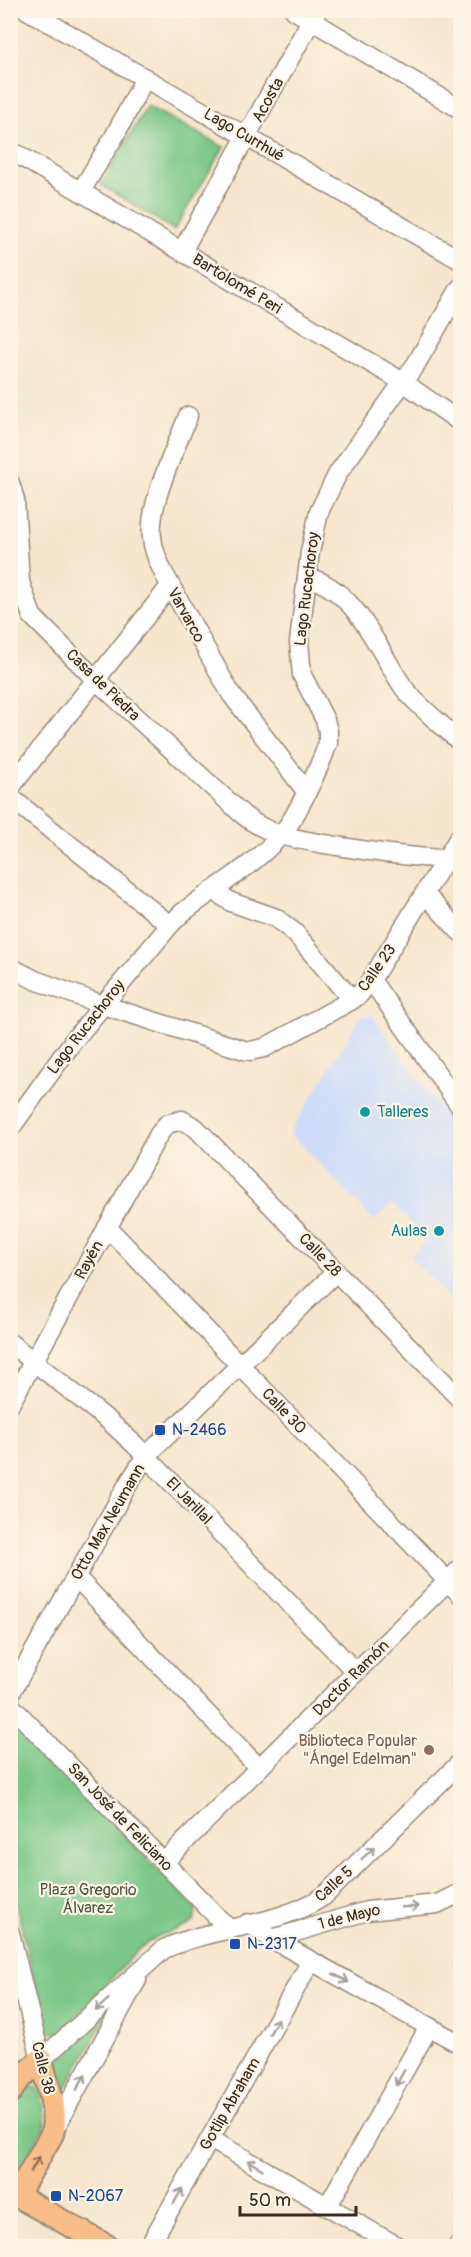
<svg xmlns="http://www.w3.org/2000/svg" width="471" height="2257" font-family="Pangolin,sans-serif">
  <style>
    .built { fill: #cedbfa }
    .green { fill: #7bc888; stroke: #5b7953; stroke-width: 1.5 }
    .lines { fill: none; stroke-linecap: round; stroke-linejoin: round }
    .minor-casing { stroke: #988876; stroke-width: 21 }
    .major-casing { stroke: #988876; stroke-width: 26 }
    .minor { stroke: #fff; stroke-width: 18 }
    .major { stroke: #f8bd89; stroke-width: 22 }
    .oneway { stroke: #a79f9a }
    .oneway2 { stroke: #906c4e }
    .culture-dot { fill: #0f9aa8; stroke: #fcf5e5; stroke-width: 2 }
    .transit-dot { fill: #1a4fb4; stroke: #fcf5e5; stroke-width: 2 }
    .education-dot { fill: #8d6e63; stroke: #fcf5e5; stroke-width: 2 }
    .labels { text-anchor: middle; dominant-baseline: central; stroke-width: 4.5; stroke-linejoin: round; paint-order: stroke }
    .street-label { font-size: 16px; fill: #3b2a1e; stroke: #fcf5e5 }
    .culture-label { font-size: 16px; fill: #0d838f; stroke: #fcf5e5; text-anchor: start }
    .transit-label { font-size: 16px; fill: #164399; stroke: #fcf5e5; text-anchor: start }
    .education-label { font-size: 16px; fill: #785e54; stroke: #fcf5e5; text-anchor: end }
    .park-label { font-size: 16px; fill: #4e593e; stroke: #fcf5e5 }
  </style>
  <rect width="100%" height="100%" fill="#fcf5e5"/>
  <filter id="ink" filterUnits="userSpaceOnUse"><feTurbulence type="fractalNoise" baseFrequency=".0167" numOctaves="2"/><feDisplacementMap in="SourceGraphic" scale="12" xChannelSelector="R" yChannelSelector="G"/><feConvolveMatrix kernelMatrix="1 2 1 2 8 2 1 2 1" color-interpolation-filters="sRGB"/></filter>
  <filter id="wash" filterUnits="userSpaceOnUse"><feTurbulence type="fractalNoise" baseFrequency=".008" numOctaves="4" result="noise"/><feDisplacementMap in="SourceGraphic" scale="24" xChannelSelector="R" yChannelSelector="G"/><feGaussianBlur stdDeviation="1.35" result="paint"/><feColorMatrix in="noise" values="0 0 0 0 0 0 0 0 0 0 0 0 0 0 0 0 0 1.4 0 .05"/><feComposite in="paint" operator="in"/></filter>
  <g filter="url(#wash)">
    <rect width="100%" height="100%" fill="#f6e6cd"/>
    <polygon class="built" points="362,1015 372,1015 460,1135 460,1309 410,1257 427,1239 392,1204 374,1221 290,1133"/>
    <g class="green">
      <polygon points="147,106 224,147 174,230 101,185"/>
      <polygon points="10,1722 16,1723 196,1909 194,1921 187,1926 158,1936 141,1947 61,2032 51,2033 45,2027 11,1884"/>
      <polygon points="106,2012 107,2016 58,2102 53,2064"/>
      <polygon points="33,2086 41,2090 46,2124 17,2176 11,2178 11,2107 17,2096 26,2087"/>
    </g>
  </g>
  <g filter="url(#ink)">
    <g class="lines">
      <defs>
        <g id="minor">
          <polyline points="27,10 460,260"/>
          <polyline points="294,10 460,109"/>
          <polyline points="10,150 403,382 460,422"/>
          <polyline points="81,191 114,137 145,78"/>
          <polyline points="182,251 317,10"/>
          <path d="M188,416C176,448 148,504 152,537C153,550 158,561 163,572L231,694L306,791"/>
          <path d="M10,483L15,500L20,582L32,616L96,680L242,814C269,837 302,840 337,846C373,852 409,857 446,859"/>
          <path d="M307,577C358,591 376,648 404,688C417,706 444,726 460,742"/>
          <polyline points="10,788 170,586"/>
          <polyline points="10,797 170,925"/>
          <polyline points="213,890 231,902 276,918 295,933 352,1000"/>
          <polyline points="425,894 460,932"/>
          <polyline points="10,967 35,980 103,1005 244,1050 250,1051 264,1048 352,1000 359,995 371,980 460,836"/>
          <polyline points="371,980 460,1106"/>
          <path d="M10,1129L74,1040L170,925L182,913C214,888 252,867 280,836C296,819 320,766 328,743V731L325,720L302,675L299,642L310,552L319,512L338,473L416,364L460,288"/>
          <polyline points="107,1227 460,1594"/>
          <polyline points="10,1343 109,1421 135,1445 356,1672"/>
          <polyline points="10,1404 159,1134 167,1124 182,1120 196,1128 460,1399"/>
          <polyline points="76,1577 259,1768"/>
          <polyline points="10,1694 128,1484 146,1456 336,1272"/>
          <polyline points="10,1705 229,1929"/>
          <polyline points="164,1862 460,1569"/>
          <polyline points="248,1923 272,1939 460,2044"/>
          <path d="M10,1933L41,2060L164,1949C215,1926 277,1927 324,1896L460,1763"/>
          <polyline points="272,1939 367,1911 437,1904 460,1893"/>
          <polyline points="53,2132 137,1980"/>
          <polyline points="210,2139 397,2246"/>
          <polyline points="327,2207 429,2027"/>
          <polyline points="149,2246 311,1961"/>
          <polyline points="458,2246 460,2243"/>
        </g>
        <g id="major">
          <polyline points="10,2092 20,2078 41,2060"/>
          <polyline points="10,2192 107,2246"/>
          <path d="M17,2195L52,2134C58,2109 47,2084 41,2060"/>
        </g>
      </defs>
      <use href="#minor" class="minor-casing"/>
      <use href="#major" class="major-casing"/>
      <use href="#minor" class="minor"/>
      <use href="#major" class="major"/>
    </g>
    <defs><path id="oneway-shaft" d="M-6 0H5M1.5-3L5.5 0L1.5 3" fill="none" stroke-width="1.6" stroke-linecap="round" stroke-linejoin="round" transform="scale(1.5)"/></defs>
    <g class="oneway">
      <use href="#oneway-shaft" transform="translate(368 1853) rotate(-44)"/>
      <use href="#oneway-shaft" transform="translate(410 1907) rotate(-2)"/>
      <use href="#oneway-shaft" transform="translate(341 1978) rotate(29)"/>
      <use href="#oneway-shaft" transform="translate(102 2005) rotate(138)"/>
      <use href="#oneway-shaft" transform="translate(274 2026) rotate(-60)"/>
      <use href="#oneway-shaft" transform="translate(400 2078) rotate(119)"/>
      <use href="#oneway-shaft" transform="translate(81 2082) rotate(-61)"/>
      <use href="#oneway-shaft" transform="translate(255 2165) rotate(-150)"/>
      <use href="#oneway-shaft" transform="translate(178 2196) rotate(-60)"/>
    </g>
    <use class="oneway2" href="#oneway-shaft" transform="translate(35 2164) rotate(-60)"/>
  </g>
  <g class="culture-dot">
    <circle cx="365" cy="1112" r="6"/>
    <circle cx="439" cy="1231" r="6"/>
  </g>
  <g class="transit-dot">
    <rect x="154" y="1424" width="12" height="12" rx="3"/>
    <rect x="229" y="1938" width="12" height="12" rx="3"/>
    <rect x="50" y="2190" width="12" height="12" rx="3"/>
  </g>
  <circle class="education-dot" cx="429" cy="1750" r="6"/>
  <g class="labels">
    <g class="street-label">
      <text transform="translate(268 100) rotate(-61)">Acosta</text>
      <text transform="translate(244 135) rotate(30)">Lago Currhué</text>
      <text transform="translate(237 284) rotate(31)">Bartolomé Peri</text>
      <text transform="translate(307 589) rotate(-83)">Lago Rucachoroy</text>
      <text transform="translate(186 615) rotate(61)">Varvarco</text>
      <text transform="translate(103 685) rotate(44)">Casa de Piedra</text>
      <text transform="translate(377 968) rotate(-55)">Calle 23</text>
      <text transform="translate(86 1027) rotate(-52)">Lago Rucachoroy</text>
      <text transform="translate(320 1255) rotate(46)">Calle 28</text>
      <text transform="translate(89 1260) rotate(-61)">Rayén</text>
      <text transform="translate(284 1411) rotate(46)">Calle 30</text>
      <text transform="translate(189 1501) rotate(46)">El Jarillal</text>
      <text transform="translate(108 1522) rotate(-60)">Otto Max Neumann</text>
      <text transform="translate(351 1678) rotate(-45)">Doctor Ramón</text>
      <text transform="translate(120 1817) rotate(46)">San José de Feliciano</text>
      <text transform="translate(334 1884) rotate(-42)">Calle 5</text>
      <text transform="translate(349 1917) rotate(-14)">1 de Mayo</text>
      <text transform="translate(43 2068) rotate(76)">Calle 38</text>
      <text transform="translate(230 2104) rotate(-60)">Gotlip Abraham</text>
    </g>
    <g class="culture-label">
      <text x="377" y="1112">Talleres</text>
      <text x="427" y="1231" text-anchor="end">Aulas</text>
    </g>
    <g class="transit-label">
      <text x="172" y="1430">N-2466</text>
      <text x="247" y="1944">N-2317</text>
      <text x="68" y="2196">N-2067</text>
    </g>
    <g class="education-label">
      <text x="417" y="1741">Biblioteca Popular<tspan x="417" dy="18">"Ángel Edelman"</tspan></text>
    </g>
    <g class="park-label">
      <text x="88" y="1890">Plaza Gregorio<tspan x="88" dy="18">Álvarez</tspan></text>
    </g>
  </g>
  <rect width="471" height="2257" fill="none" stroke="#fcf5e5" stroke-width="36"/>
  <path d="M240 2206v9h116v-9" fill="none" stroke="#3b2a1e" stroke-width="3"/>
  <text x="249" y="2206" font-size="18" fill="#3b2a1e" stroke="#fcf5e5" stroke-width="4.5" paint-order="stroke">50 m</text>
</svg>
